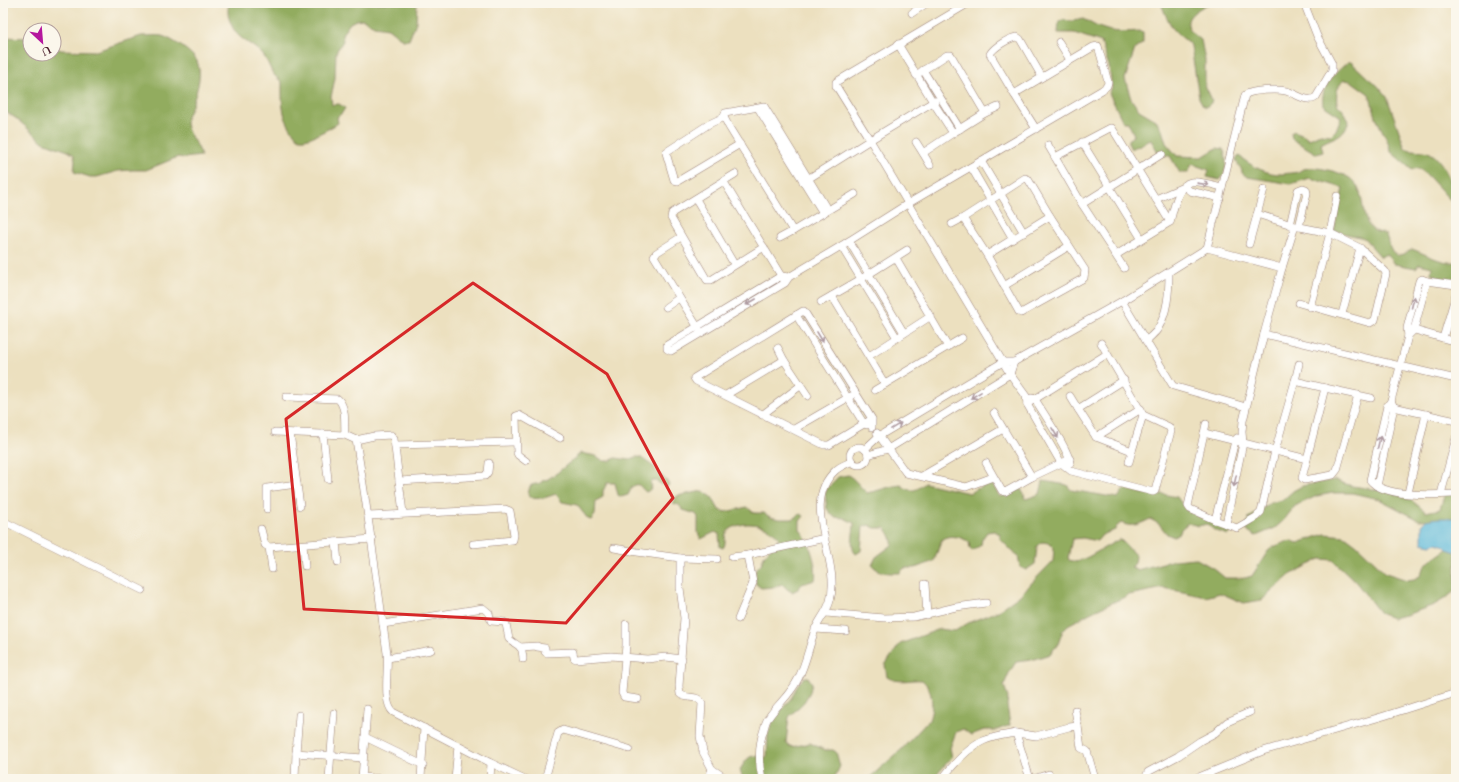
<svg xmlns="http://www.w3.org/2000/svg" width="1459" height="782" font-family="Cardo,serif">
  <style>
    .forest { fill: #92ac5e; stroke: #6e6644 }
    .water { fill: #5bb9da; stroke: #526c82 }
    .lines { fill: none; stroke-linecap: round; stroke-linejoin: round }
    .minor-casing { stroke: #9b8075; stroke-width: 8 }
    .minor { stroke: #fff; stroke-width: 7 }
    .oneway { stroke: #ae9aa0 }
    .marked { fill: none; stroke: #d62828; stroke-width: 3; stroke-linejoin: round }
  </style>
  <rect width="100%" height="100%" fill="#fbf7ec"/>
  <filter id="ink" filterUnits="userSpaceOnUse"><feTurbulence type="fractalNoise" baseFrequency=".025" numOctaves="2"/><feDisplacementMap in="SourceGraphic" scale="8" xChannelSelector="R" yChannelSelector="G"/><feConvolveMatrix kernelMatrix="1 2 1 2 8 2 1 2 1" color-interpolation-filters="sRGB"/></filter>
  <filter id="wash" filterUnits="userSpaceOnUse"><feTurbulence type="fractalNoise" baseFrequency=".012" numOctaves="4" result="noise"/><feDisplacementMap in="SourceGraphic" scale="16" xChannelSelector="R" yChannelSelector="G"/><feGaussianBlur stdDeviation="0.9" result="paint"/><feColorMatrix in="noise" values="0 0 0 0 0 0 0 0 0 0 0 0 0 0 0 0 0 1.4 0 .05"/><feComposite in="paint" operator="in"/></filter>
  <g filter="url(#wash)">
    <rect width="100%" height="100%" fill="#ece0bf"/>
    <g class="forest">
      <path d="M230,3C245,3 251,9 267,4V3H417L416,22L409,40H403L388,28L374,26L363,19L356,20L350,23L342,34L343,41L336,52L335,78L331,97L332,105L339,104L345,108L342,113L337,117L338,123C333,127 310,139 304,139C299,140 297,137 294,133C281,116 282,103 282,82C279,79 274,76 272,72C269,66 267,60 263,55C256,47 247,43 239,36C232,30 224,11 230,3Z"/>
      <path d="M1161,3H1210C1200,8 1180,17 1191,31C1194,35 1198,37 1201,40L1205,60V85L1212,100L1211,103L1206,107L1203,105L1199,98L1191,46C1186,40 1181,37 1176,32C1169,24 1165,14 1161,3Z"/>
      <path d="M1083,19C1090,22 1094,26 1101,28C1114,33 1126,32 1140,31L1143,33V43L1135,49L1125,79L1131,99L1139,110L1156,120L1162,130L1166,143L1177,156L1202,157L1217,148L1223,149C1228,158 1227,172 1220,180L1207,177L1209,170L1192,164L1188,173H1180L1170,156L1159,155L1151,140L1131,149L1127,141L1134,135L1128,122H1123L1109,93L1112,88L1109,66L1101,42L1074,33H1058L1059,22L1062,20L1072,21Z"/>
      <path d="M141,36C148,36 155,35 162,36C172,39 192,52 197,61C199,66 200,74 199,79C198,89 194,99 191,108C189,112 187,116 186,120C185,134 199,143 201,156L184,158L178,157L146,170H132L118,171L97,177H90L74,172L75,161L74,155L68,151L43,142L17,119L3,110V37L30,38V54H54V46L61,50L96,51Z"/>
      <path d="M1348,62H1351L1369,79L1377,85L1387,97L1405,148C1412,151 1416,150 1424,151C1439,153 1447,174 1453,186L1456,187V205C1446,198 1426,170 1418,169C1416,168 1414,169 1412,170L1391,152L1387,140L1377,120L1369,94L1351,81L1344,80C1336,87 1336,94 1337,104L1342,109L1349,121C1343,138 1334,136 1321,144L1323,152L1317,154L1292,139L1291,133L1294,131L1304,135L1309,139L1320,134L1331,135L1336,130L1341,117L1323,105C1320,86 1335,73 1348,62Z"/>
      <path d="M1239,156C1251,166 1267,175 1283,174C1288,173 1294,173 1298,172C1300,171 1302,169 1304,169C1315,165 1339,172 1348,177C1368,189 1358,216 1372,229C1376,233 1382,232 1386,235C1388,241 1392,258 1400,255C1405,254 1408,250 1412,249C1426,254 1442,264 1456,262V283L1431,274L1432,267L1419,264L1416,268L1394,264L1386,254L1381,257L1364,238L1334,231L1343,188L1310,178L1291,184L1247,177L1242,173C1242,167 1237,165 1236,160Z"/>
      <path d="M581,453L596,456L604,461H609L616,458L629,460L636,457H640L654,467L656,471L667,481L669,485L666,487L656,481H652L650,483L652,486C651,489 649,491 646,492C640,488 640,481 632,487L628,495L621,497L618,495L615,483H607L603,491V497L596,501L595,515L591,520L588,519L577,505L562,502L556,494L544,498L529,497L528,494L530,486C534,483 538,485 542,482V481L548,479L557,473Z"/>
      <path d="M848,475C855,479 860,487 867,493C879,491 888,486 901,485C911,493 916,491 925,483L969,493L991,482L1000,497L1021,489L1026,499L1040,494L1043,481L1067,485L1071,490L1118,498L1124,489L1145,494H1162L1177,497L1187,511L1233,531L1228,535L1214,530L1207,524L1198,526L1188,523L1181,529L1180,533L1174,537L1167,534L1159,524L1150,519C1140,524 1132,528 1121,523L1116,527L1115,530L1102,535L1097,541L1083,538L1072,539L1068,558L1069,560L1076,562L1088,557L1120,539L1136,556L1135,563L1131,568L1137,570L1174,560L1195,558L1213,568L1225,578H1245L1252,576L1268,551L1273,547L1286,542L1292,541L1298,543L1325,534L1345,536L1357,545L1386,573L1407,580L1414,579L1420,576L1426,564L1447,549L1456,552V590L1446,598L1434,605L1406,615L1392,618L1380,613L1355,581L1333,560L1320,559L1290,575L1262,600L1244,603L1220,593L1206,597L1164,588L1129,595L1092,612L1068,625L1063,630L1058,644L1050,654L1031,660L1016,662L1009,673L1004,685L1008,698L1007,705L1010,725L997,730H984L971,735L963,729L956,732L950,748L952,757L933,779H868L901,750L929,720C934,707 933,689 922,680C910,679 898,684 887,677L885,665L900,644L940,629L955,631L970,622L998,611L1019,596L1053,561L1054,548L1049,543L1042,542L1037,547L1035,564L1026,570L1020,567L1018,555C1011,552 1007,545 1000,539V534L994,531L987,532L982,539L981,545L972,551L970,549L969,542C962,537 950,534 942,539L934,561L915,568H904L900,573C889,573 880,574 872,565L876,557L892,545C893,539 889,532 885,528H875L869,525L863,527L861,551L856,554C849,548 854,533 854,523L844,518L834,517L827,509L825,494L827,489L838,477Z"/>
      <polygon points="1334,480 1352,486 1380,490 1396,494 1411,500 1426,512 1440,509 1445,493 1456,495 1456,518 1419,520 1379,499 1352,493 1333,493 1317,496 1295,506 1284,520 1275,528 1256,536 1246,530 1249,518 1270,503 1283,500 1293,491 1302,486"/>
      <path d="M703,491L712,497L719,510L725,512L747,507L754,513H764L770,517L779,519H792L801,514L804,516L800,521V530C809,538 818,568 815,580L802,584L798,589L792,592L787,589L782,584L774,587L761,588L756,584L755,570L761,564L764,556L779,538C769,523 741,519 728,531C723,536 727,543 723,548L720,547L719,534L715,532L701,539L698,533V517L696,514L683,510L679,505L673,503L677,496Z"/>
      <path d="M805,677H808L812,683L810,692L804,702L789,717L786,742L788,745L792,747L810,743L825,750H833L836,752L840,766L836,775L832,779H743L740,770C743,765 747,756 754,756C759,756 762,758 767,757L768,734L774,719L792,697L798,684Z"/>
    </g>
    <polygon class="water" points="1438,518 1456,518 1456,552 1447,549 1443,545 1437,543 1431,545 1422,543 1422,524 1426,520"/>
  </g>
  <g filter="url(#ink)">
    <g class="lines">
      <defs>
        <g id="minor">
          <polyline points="912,13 927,3"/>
          <polyline points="1059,42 1070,60"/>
          <polyline points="898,44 933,102 870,140 1010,374 1026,396 1027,404 1061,463 1071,471 1153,492 1155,491 1171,431 1169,427 1143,415 1132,451 1096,437"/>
          <polyline points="923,70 960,129"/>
          <path d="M1014,94L990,54C994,47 1009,38 1017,37L1020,39L1042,77"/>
          <polyline points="935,101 933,102 953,133"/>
          <polyline points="758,108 823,213"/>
          <polyline points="985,113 998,107"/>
          <polyline points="724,117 709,124 666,152 666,153 674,180 678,181 740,144"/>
          <polyline points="916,142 923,153 953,133 985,113 951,55 947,55 916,75"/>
          <polyline points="1082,142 1141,238"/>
          <polyline points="1048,145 1082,204 1124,268"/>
          <polyline points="923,153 930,165"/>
          <polyline points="1055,157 1110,128 1112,128 1170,222 1116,255"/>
          <polyline points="981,161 1024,233"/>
          <polyline points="971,167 1013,239"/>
          <polyline points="735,174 672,213 671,218 707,280 711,280 764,247"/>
          <polygon points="1025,178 1028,179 1050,216 987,255 963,218"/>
          <polyline points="724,182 783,279"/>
          <polyline points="803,182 870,140 838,89 836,86 836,82 969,3"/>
          <polyline points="1184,186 1190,191 1220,198"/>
          <polyline points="696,199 734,264"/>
          <polyline points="1156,199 1181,188"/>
          <polyline points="1082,204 1162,154"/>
          <polyline points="827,209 764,106 725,113 724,117 729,127 793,231 855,194"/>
          <polyline points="1257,214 1295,226"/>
          <path d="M1170,222C1173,211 1178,184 1191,182C1199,181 1214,185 1222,187"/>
          <polyline points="952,224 963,218"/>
          <polyline points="1290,225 1298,190 1303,188 1306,189 1307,193 1299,227"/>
          <polyline points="681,237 656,253 654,256 700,331"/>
          <polyline points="780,238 793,231"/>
          <polyline points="849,241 904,333"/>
          <polyline points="1249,244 1264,189"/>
          <polyline points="1207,248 1282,268"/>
          <polyline points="987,255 1019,312 1021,313 1084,278 1085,270 1050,216"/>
          <polyline points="896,258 948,347"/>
          <polyline points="789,277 781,276 667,345 667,349 671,351 785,283 789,277 841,246 909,203 1102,90 1107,86 1108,82 1098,46 1093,47 1014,94 1036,129"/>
          <path d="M1456,285L1427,281L1422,279L1419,281L1407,328L1408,336L1391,401L1387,406L1370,480C1384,498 1435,495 1456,494"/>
          <polyline points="1004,286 1069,246"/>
          <polyline points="832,296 885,384"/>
          <polyline points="1122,301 1173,386 1246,407"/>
          <polyline points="821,302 861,279 841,246"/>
          <polyline points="1299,303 1370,323 1375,320 1386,274 1385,271 1360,248 1330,233 1295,226 1282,268 1264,334 1456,379"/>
          <polyline points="666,307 679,298"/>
          <polyline points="1310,307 1330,233 1337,196"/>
          <polyline points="1342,314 1360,248"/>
          <polyline points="796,315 864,424 867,425"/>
          <polyline points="1411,329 1456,342"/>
          <polyline points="1408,336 1414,330 1427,281"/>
          <polyline points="897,338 861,279 907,250"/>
          <polyline points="1443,338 1456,294"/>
          <path d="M1146,341C1149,338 1154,334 1157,330C1168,313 1169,291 1169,272"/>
          <polyline points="1101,343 1142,413"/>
          <polyline points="778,348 784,360 808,396"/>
          <polyline points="869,356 931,316"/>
          <polyline points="1124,380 1078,409 1096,437 1141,409"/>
          <polyline points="1295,381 1299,364"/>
          <polyline points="875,390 962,338"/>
          <polyline points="726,395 784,360"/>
          <polyline points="1070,396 1078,409"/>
          <path d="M286,397L338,399C347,408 344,424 345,435"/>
          <path d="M1031,398L1035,399C1043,413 1069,450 1070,463"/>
          <polyline points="1027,404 1107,354"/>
          <polyline points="1389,406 1456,421"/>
          <polyline points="994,413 1032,477"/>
          <polyline points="762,415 800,386"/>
          <polyline points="872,419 829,445 824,445 696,381 694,378 803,311 804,311 872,419 872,427"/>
          <polyline points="1206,424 1188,506 1190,509 1215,520 1237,528 1256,517 1261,512 1275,451 1295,381 1325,388"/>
          <polyline points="794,429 851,396"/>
          <polyline points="275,432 345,435 356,440 374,436 391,435 394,439 403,513"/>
          <polyline points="290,433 300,506"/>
          <polyline points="877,433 906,473 966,487 993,477"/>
          <polyline points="1204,433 1307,459 1302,478 1304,480 1333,475 1337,470 1358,395"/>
          <polyline points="323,434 328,479"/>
          <path d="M356,440C368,511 377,582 387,653C389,669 382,702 393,712L491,763"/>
          <polyline points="395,445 516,442"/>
          <circle cx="859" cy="456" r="9"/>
          <path d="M865,449L879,436L1003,362H1014L1122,301L1207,248L1245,95C1251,90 1277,89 1286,91C1295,93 1308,104 1316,97L1332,70V64L1317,36L1304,3"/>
          <polyline points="868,455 888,449 1010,374 1014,362"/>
          <polyline points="1307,459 1325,388 1371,398"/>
          <polyline points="526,461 518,455 517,453 516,416 519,415 560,438"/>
          <polyline points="1129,462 1132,451"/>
          <polyline points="986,463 1002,491 1005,492 1032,477 1070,459"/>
          <polyline points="922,476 1003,429"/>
          <polyline points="399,481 485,476 488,472 489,463"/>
          <polyline points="1377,486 1394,407 1391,401"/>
          <polyline points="1408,493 1426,414"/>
          <polyline points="1441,494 1456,438"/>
          <polyline points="267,509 267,488 297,484"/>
          <polyline points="369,516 505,509 510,511 514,535 513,540 473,544"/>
          <polyline points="1215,520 1235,441 1237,438"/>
          <polyline points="3,521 142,590"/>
          <polyline points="1226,524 1243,443 1242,432 1243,421 1264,334"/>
          <polyline points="261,529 265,545 269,547 372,539"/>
          <polyline points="3,539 4,521"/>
          <polyline points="336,542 338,562"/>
          <polyline points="303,545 305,566"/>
          <polyline points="269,547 272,569"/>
          <path d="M614,548L637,552L680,558V588L684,618L679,686L680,694C687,700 697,694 702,703L700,736L703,752L712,769L727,779"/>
          <polyline points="732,557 748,555 825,538"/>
          <polyline points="680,558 717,559"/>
          <polyline points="925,584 927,615"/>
          <polyline points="826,613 884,618 914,617 956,607 986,603"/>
          <polyline points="738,619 753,583 748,555"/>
          <path d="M383,624L483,608L489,613L491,621L504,622L506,624L509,639C519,648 522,643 523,659"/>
          <polyline points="626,624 626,645 622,693 624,697 638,699"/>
          <polyline points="815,629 846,631"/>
          <polyline points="520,647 537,646 537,647 545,648 545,652 547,653 573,652 574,658 576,659 611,656 647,659 666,657 682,659"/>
          <polyline points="388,658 431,650"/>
          <polyline points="1075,710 1078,726"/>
          <polyline points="1016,733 1036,736 1069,727 1078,726 1081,748 1087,751 1095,779"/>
          <polyline points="365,737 423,765"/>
          <polyline points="296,753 299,715"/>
          <polyline points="362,777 384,779"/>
          <polyline points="295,779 296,753 363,758"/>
          <polyline points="329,779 334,713"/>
          <polyline points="362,779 367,709"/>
          <polyline points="421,779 424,728"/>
          <polyline points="455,779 458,746"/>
          <polyline points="490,779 491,763 525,779"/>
          <polyline points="545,779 558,733 563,730 629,749"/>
          <polyline points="708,779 712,769"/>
          <path d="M762,779C758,761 758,746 764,729C765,725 766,720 769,717C778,704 791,694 798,679C806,664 809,646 815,630C819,620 827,612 830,601C842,559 798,504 836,470C840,466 847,464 852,461"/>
          <path d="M942,779C952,766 968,748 983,741C994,736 1005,735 1016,733L1030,779"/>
          <polyline points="1033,779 1049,774 1052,779"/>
          <polyline points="1145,779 1148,772 1178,756 1200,741 1215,733 1227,722 1250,712"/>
          <polyline points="1194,779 1263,751 1384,716 1456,693"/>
        </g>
      </defs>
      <use href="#minor" class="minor-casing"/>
      <use href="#minor" class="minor"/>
    </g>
    <defs><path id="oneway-shaft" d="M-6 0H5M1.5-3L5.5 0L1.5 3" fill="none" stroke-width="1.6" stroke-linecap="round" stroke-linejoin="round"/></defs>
    <g class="oneway">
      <use href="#oneway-shaft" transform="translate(1203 184) rotate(8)"/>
      <use href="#oneway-shaft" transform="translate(751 302) rotate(150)"/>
      <use href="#oneway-shaft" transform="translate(1413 302) rotate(-76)"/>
      <use href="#oneway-shaft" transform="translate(820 337) rotate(59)"/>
      <use href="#oneway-shaft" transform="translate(976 395) rotate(149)"/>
      <use href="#oneway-shaft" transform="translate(896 426) rotate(-31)"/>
      <use href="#oneway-shaft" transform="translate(1055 433) rotate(59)"/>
      <use href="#oneway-shaft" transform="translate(1379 442) rotate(-77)"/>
      <use href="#oneway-shaft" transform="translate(1235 481) rotate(102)"/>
    </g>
  </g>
  <path class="marked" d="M473,283L607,374L673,498L566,623L304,609L286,419Z"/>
  <rect width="1459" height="782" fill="none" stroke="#fbf7ec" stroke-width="16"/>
  <g transform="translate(42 42) rotate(154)"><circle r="19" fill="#fbf7ec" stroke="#b4a19f"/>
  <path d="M0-3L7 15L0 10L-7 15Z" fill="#b5179e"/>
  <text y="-6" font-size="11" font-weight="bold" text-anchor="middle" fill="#4a1f2b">U</text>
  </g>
</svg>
